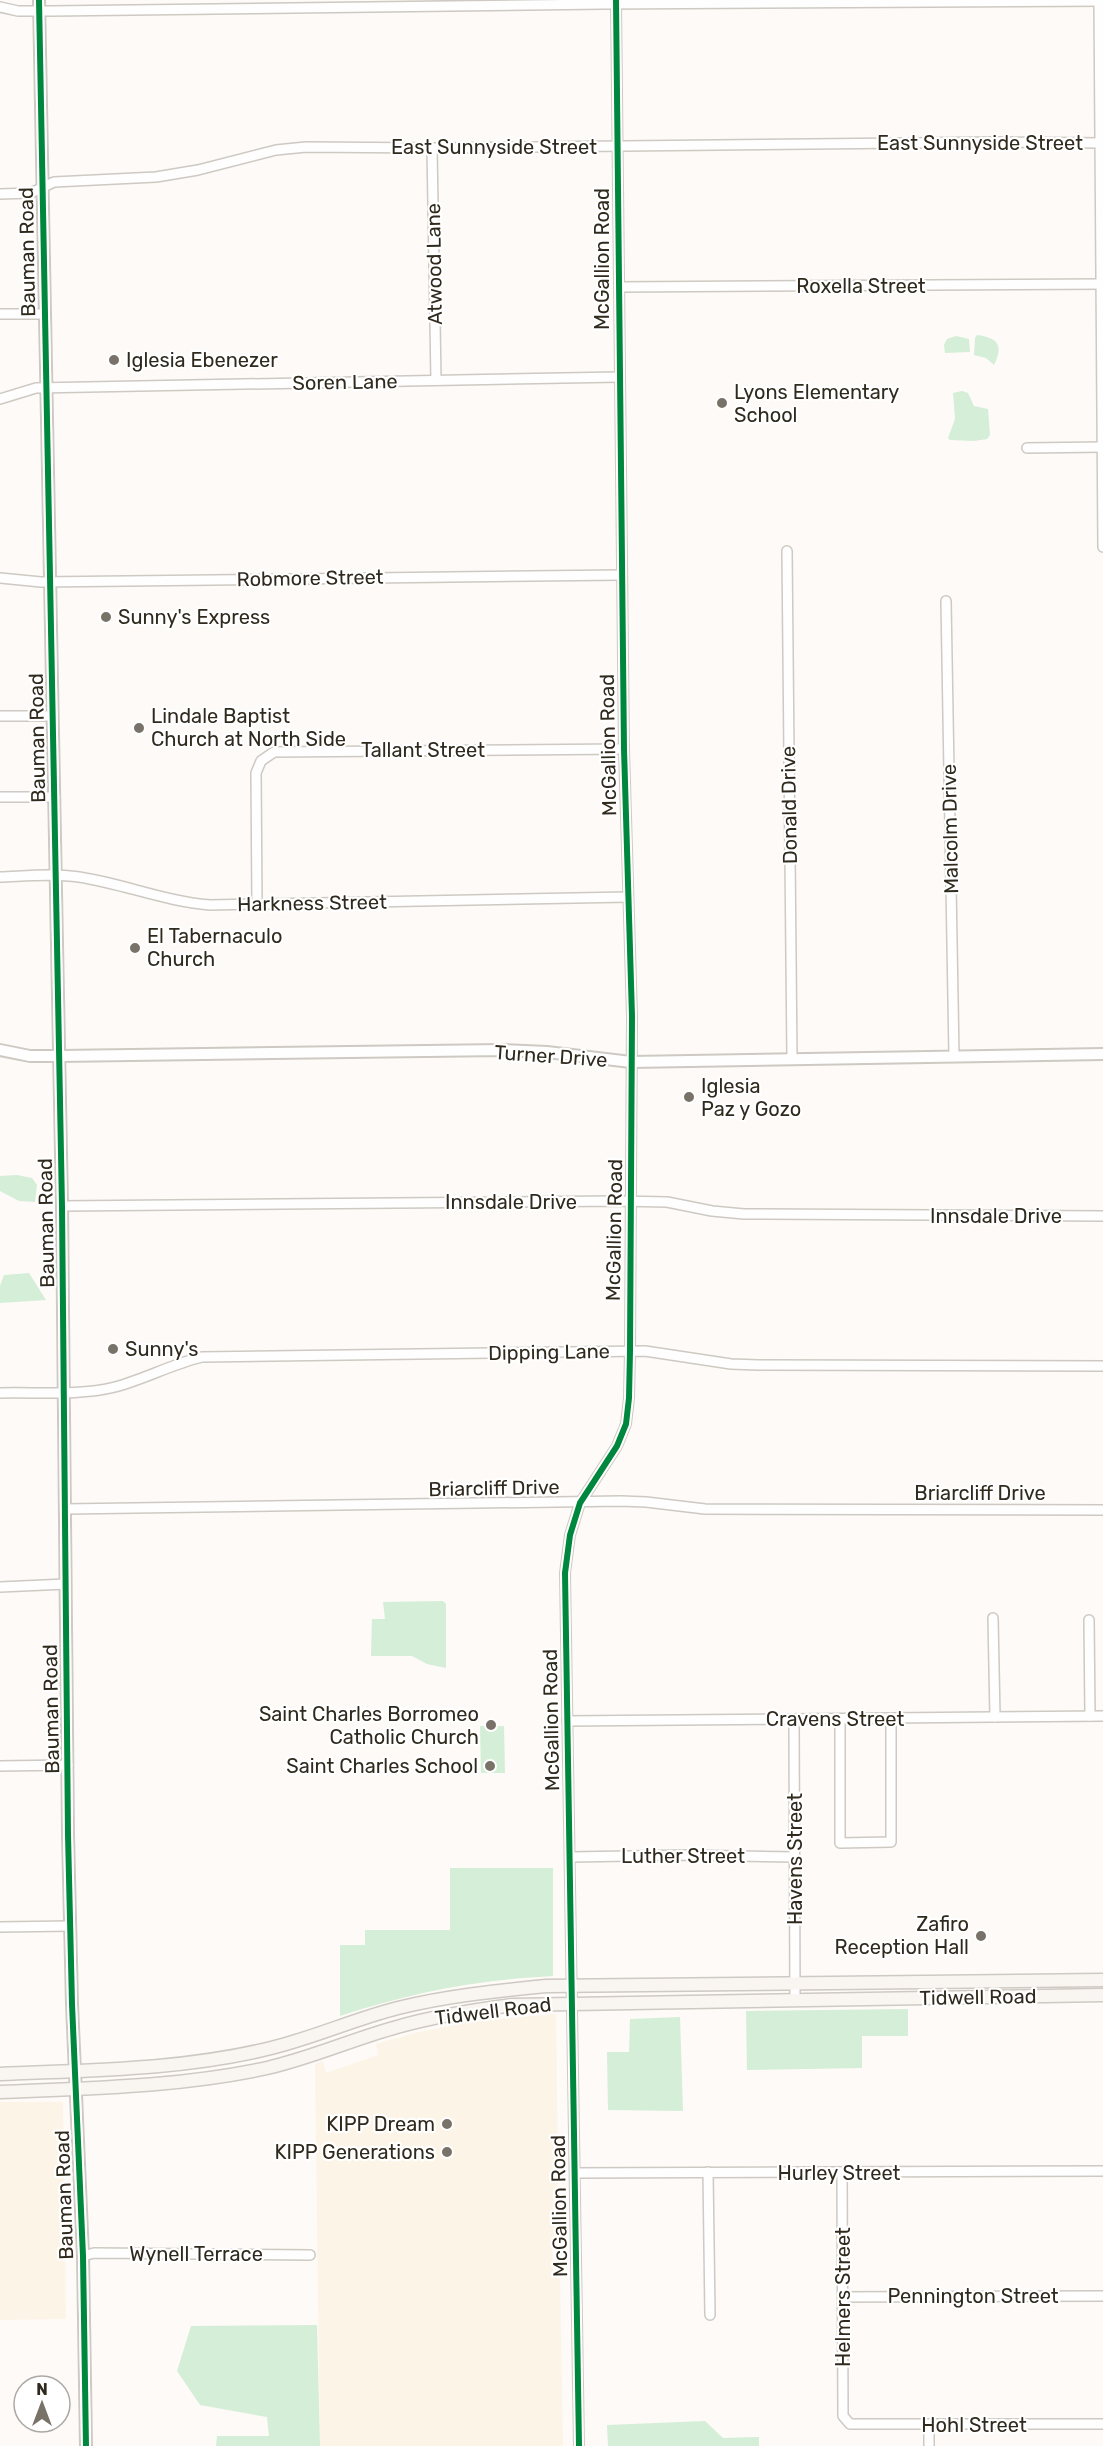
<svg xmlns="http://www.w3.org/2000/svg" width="1103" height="2446" font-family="Rubik,sans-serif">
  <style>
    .built { fill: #fcf4e6 }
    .green { fill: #d5eed7 }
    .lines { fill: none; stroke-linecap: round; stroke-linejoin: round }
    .minor-casing { stroke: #cec9c2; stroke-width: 12 }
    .tertiary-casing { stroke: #cec9c2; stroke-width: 14 }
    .secondary-casing { stroke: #cec9c2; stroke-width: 15 }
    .minor { stroke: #fffefe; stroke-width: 9 }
    .tertiary { stroke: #fffefe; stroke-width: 10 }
    .secondary { stroke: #f9f6f2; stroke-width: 12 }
    .cycleway-casing { stroke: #fff; stroke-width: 10 }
    .cycleway { stroke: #00873e; stroke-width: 6 }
    .poi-dot { fill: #787269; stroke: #fff; stroke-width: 2 }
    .labels { text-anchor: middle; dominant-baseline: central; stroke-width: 4.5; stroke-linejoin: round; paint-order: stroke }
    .street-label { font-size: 20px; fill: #30291d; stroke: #fff }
    .poi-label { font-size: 20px; fill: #30291d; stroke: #fff; text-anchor: start }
  </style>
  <rect width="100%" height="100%" fill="#fdfaf7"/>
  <g class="built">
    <polygon points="556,2014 559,2246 552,2247 553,2276 560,2276 563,2446 320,2446 315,2064 323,2061 326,2073 378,2055 376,2044 415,2033 475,2021"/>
    <polygon points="0,2102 63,2102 66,2319 0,2320"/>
  </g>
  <g class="green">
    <path d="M977,335C998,338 1004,345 994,365L986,358L974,355L975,338Z"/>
    <polygon points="956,336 969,339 970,352 945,353 944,345 947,339"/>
    <polygon points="962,391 968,393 974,406 988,409 990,435 987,439 974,441 950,440 948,438 955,419 953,393"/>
    <polygon points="17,1175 32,1178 37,1185 35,1202 19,1201 0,1191 0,1176"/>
    <polygon points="29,1273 46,1300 0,1303 0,1286 4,1275"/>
    <polygon points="443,1601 446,1604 446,1668 427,1664 412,1656 371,1656 372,1619 385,1619 383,1602"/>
    <polygon points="480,1726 504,1726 505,1773 481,1773"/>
    <path d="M450,1868H553V1976C476,1980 413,1992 340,2016V1945H365V1930H450Z"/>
    <polygon points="908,2009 908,2036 862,2036 862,2068 747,2070 746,2011"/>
    <polygon points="680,2017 683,2111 608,2110 607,2052 629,2052 630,2019"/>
    <polygon points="317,2325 320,2446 216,2446 217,2436 269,2436 267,2417 200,2405 177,2371 191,2326"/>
    <polygon points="705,2421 723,2438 759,2437 759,2446 608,2446 607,2425"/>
  </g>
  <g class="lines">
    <defs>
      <g id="minor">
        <polyline points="1099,0 1103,547"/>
        <polyline points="0,7 18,11 51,11 603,4 1103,1"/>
        <polyline points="432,148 436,380"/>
        <polyline points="0,194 31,193 54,182 156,177 198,170 276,150 306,147 432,148 1002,142 1103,143"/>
        <polyline points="620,287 1103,284"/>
        <polyline points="0,314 44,314"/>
        <polyline points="0,399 36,388 619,377"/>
        <polyline points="1027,448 1103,447"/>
        <polyline points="787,551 792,1059"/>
        <polyline points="0,578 41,582 621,575"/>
        <polyline points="946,601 954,1056"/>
        <polyline points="0,716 53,716"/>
        <polyline points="0,797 55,797"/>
        <path d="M0,877C26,876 53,873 79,877C124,884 164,901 210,905L628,897"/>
        <polyline points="257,904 256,773 261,761 274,752 624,749"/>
        <polyline points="62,1206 619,1201 667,1202 712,1211 744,1214 1103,1216"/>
        <path d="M0,1393C38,1392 79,1396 115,1387C145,1379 172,1364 202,1357L645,1351L731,1364L758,1365L1103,1366"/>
        <polyline points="65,1509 621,1501 646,1502 705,1509 1103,1510"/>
        <polyline points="0,1587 66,1584"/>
        <polyline points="993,1618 995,1717"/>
        <polyline points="1089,1620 1090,1716"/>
        <polyline points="794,1719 795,2000"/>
        <polyline points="840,1719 840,1843 891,1842 891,1718"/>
        <polyline points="567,1721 1103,1716"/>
        <polyline points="0,1766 68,1765"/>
        <polyline points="571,1857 687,1855 795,1857"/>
        <polyline points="0,1927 70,1926"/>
        <polyline points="708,2172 710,2315"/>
        <polyline points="575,2173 1103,2171"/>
        <polyline points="842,2173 843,2416 850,2424 1103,2424"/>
        <polyline points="83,2256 94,2253 310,2255"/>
        <polyline points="843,2297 1103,2296"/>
        <polyline points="929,2425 929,2446"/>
        <polyline points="579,2446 565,1573 570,1535 580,1503 617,1446 626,1424 629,1398 630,1351 632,1016 624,749 616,0"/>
      </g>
      <g id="tertiary">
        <polyline points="39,0 62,1206 68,1835 72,2004 83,2256 86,2446"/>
        <polyline points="0,1050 30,1056 60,1056 502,1050 547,1052 631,1062 1103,1054"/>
      </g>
      <g id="secondary">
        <path d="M0,2074C89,2070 180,2070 267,2049C311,2039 354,2019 398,2008C446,1996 496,1991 546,1986L1103,1980"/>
        <path d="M0,2092C90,2088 179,2087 267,2068C311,2058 353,2039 397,2027C435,2016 474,2010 513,2005L1103,1995"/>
      </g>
    </defs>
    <use href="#minor" class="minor-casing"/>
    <use href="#tertiary" class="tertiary-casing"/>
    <use href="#secondary" class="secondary-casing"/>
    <use href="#minor" class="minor"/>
    <use href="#tertiary" class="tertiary"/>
    <use href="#secondary" class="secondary"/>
    <defs>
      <g id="cycleway">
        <polyline points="39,0 62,1206 68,1835 72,2004 83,2256 86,2446"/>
        <polyline points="579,2446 565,1573 570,1535 580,1503 617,1446 626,1424 629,1398 630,1351 632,1016 624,749 616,0"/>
      </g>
    </defs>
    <use href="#cycleway" class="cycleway-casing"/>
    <use href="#cycleway" class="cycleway"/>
  </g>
  <g class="poi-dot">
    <circle cx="114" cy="360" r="6"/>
    <circle cx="722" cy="403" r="6"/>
    <circle cx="106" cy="617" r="6"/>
    <circle cx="139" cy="728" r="6"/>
    <circle cx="135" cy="948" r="6"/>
    <circle cx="689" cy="1097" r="6"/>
    <circle cx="113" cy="1349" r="6"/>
    <circle cx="491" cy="1725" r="6"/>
    <circle cx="490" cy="1766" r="6"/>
    <circle cx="981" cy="1936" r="6"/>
    <circle cx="447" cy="2124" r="6"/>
    <circle cx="447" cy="2152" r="6"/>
  </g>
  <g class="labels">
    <g class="street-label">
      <text x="980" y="143">East Sunnyside Street</text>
      <text x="494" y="147">East Sunnyside Street</text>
      <text transform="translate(27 252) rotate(-91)">Bauman Road</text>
      <text transform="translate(602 259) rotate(-90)">McGallion Road</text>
      <text transform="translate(434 264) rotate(-91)">Atwood Lane</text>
      <text x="861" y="286">Roxella Street</text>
      <text transform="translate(345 382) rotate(-1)">Soren Lane</text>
      <text transform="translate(310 578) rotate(-1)">Robmore Street</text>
      <text transform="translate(37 738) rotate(-91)">Bauman Road</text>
      <text transform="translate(608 745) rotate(-91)">McGallion Road</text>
      <text x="423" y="750">Tallant Street</text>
      <text transform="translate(789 805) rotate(-91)">Donald Drive</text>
      <text transform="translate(950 829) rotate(-91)">Malcolm Drive</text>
      <text transform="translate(312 903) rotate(-1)">Harkness Street</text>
      <text transform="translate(551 1056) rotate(4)">Turner Drive</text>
      <text x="511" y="1202">Innsdale Drive</text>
      <text x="996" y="1216">Innsdale Drive</text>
      <text transform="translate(46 1223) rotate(-91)">Bauman Road</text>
      <text transform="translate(614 1230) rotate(-89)">McGallion Road</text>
      <text transform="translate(549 1352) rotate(-1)">Dipping Lane</text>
      <text transform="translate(494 1488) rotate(-1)">Briarcliff Drive</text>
      <text x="980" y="1493">Briarcliff Drive</text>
      <text transform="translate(51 1709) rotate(-91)">Bauman Road</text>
      <text x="835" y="1719">Cravens Street</text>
      <text transform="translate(551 1720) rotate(-91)">McGallion Road</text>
      <text x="683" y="1856">Luther Street</text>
      <text transform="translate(795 1859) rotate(-90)">Havens Street</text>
      <text transform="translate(978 1997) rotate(-1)">Tidwell Road</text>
      <text transform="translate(493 2011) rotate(-7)">Tidwell Road</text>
      <text x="839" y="2173">Hurley Street</text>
      <text transform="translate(64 2195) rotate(-92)">Bauman Road</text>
      <text transform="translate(559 2206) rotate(-91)">McGallion Road</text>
      <text x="196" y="2254">Wynell Terrace</text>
      <text x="973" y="2296">Pennington Street</text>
      <text transform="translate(843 2297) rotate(-90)">Helmers Street</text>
      <text x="974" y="2425">Hohl Street</text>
    </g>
    <g class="poi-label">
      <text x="126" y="360">Iglesia Ebenezer</text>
      <text x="734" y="392">Lyons Elementary<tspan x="734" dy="23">School</tspan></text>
      <text x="118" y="617">Sunny's Express</text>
      <text x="151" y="716">Lindale Baptist<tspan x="151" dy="23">Church at North Side</tspan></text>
      <text x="147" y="936">El Tabernaculo<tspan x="147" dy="23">Church</tspan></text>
      <text x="701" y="1086">Iglesia<tspan x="701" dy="23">Paz y Gozo</tspan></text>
      <text x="125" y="1349">Sunny's</text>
      <text x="479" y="1714" text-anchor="end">Saint Charles Borromeo<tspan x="479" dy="23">Catholic Church</tspan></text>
      <text x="478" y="1766" text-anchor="end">Saint Charles School</text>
      <text x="969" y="1924" text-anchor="end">Zafiro<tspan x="969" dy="23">Reception Hall</tspan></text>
      <text x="435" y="2124" text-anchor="end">KIPP Dream</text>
      <text x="435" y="2152" text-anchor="end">KIPP Generations</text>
    </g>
  </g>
  <g transform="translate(42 2404)"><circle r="28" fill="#ffffff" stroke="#aca9a5" stroke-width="1.5"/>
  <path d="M0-4.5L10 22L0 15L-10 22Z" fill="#787269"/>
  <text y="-9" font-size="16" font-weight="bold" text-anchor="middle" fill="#30291d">N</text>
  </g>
</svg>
